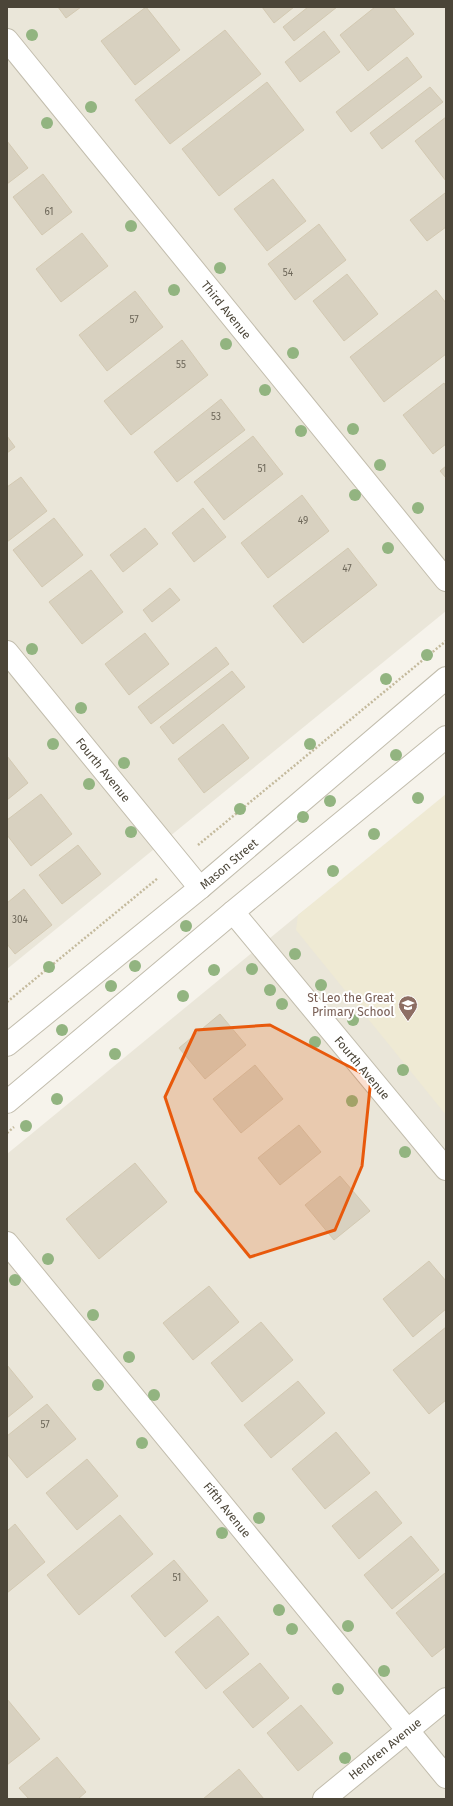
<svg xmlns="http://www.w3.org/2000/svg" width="453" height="1806" font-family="'Fira Sans',sans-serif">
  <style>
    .residential { fill: #eae6d9 }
    .education { fill: #efead4 }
    .building { fill: #d8d1c0; stroke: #d3c9b2 }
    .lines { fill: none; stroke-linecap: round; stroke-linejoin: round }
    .minor-casing { stroke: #c2bdad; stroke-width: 24 }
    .path { stroke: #c4ba9d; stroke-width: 2.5; stroke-dasharray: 2 2; stroke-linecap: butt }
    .minor { stroke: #fff; stroke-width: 22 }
    .tree { fill: #92b480 }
    .marked { fill: #e8590c; fill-opacity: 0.2; stroke: #e8590c; stroke-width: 3; stroke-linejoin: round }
    .labels { text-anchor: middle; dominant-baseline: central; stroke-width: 4; stroke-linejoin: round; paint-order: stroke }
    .number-label { font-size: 10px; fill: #6e685a }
    .street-label { font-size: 12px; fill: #4b4538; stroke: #fff }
    .education-label { font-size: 12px; fill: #785e54; stroke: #fff; text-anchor: end }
  </style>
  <rect width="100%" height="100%" fill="#f6f3eb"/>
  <g class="residential">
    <polygon points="7,7 446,7 446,611 7,969"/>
    <polygon points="446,800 446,1799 7,1799 7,1154 298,915"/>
  </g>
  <polygon class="education" points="446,794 446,1115 296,930 298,915"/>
  <g class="building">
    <polygon points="58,7 81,7 66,18"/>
    <polygon points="146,7 180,50 135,85 101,41"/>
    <polygon points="262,7 294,7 274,23"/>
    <polygon points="308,7 337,7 294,41 283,27"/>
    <polygon points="375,7 393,7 414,34 368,71 340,35"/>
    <polygon points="225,30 261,74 170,144 135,100"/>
    <polygon points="324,31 340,52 300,82 285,62"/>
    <polygon points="407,57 422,77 351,132 336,112"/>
    <polygon points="267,82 304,130 219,196 182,149"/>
    <polygon points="430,87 443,102 382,149 370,133"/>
    <polygon points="446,117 446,181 415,141"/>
    <polygon points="7,141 28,168 7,184"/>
    <polygon points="43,174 72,212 42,235 13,197"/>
    <polygon points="273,179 306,221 267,251 234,209"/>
    <polygon points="445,193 446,195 446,227 427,241 410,220"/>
    <polygon points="319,224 346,260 295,300 268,264"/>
    <polygon points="82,233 108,266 61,302 36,269"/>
    <polygon points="347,274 378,314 344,341 313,301"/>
    <polygon points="436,290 446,303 446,354 384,402 350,357"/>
    <polygon points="135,291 163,327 107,371 79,335"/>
    <polygon points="182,340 208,375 131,435 104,401"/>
    <polygon points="444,383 446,387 446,444 433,454 403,415"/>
    <polygon points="221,399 245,430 177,482 154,452"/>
    <polygon points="7,436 15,447 7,453"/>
    <polygon points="253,436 283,474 224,520 194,482"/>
    <polygon points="446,466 446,478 440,471"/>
    <polygon points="21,477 47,511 7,542 7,487"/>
    <polygon points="302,495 329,531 268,578 241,543"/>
    <polygon points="203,508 226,537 194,562 172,533"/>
    <polygon points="54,518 83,555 42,587 13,550"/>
    <polygon points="145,528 158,544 123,572 110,555"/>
    <polygon points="348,548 377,585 303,643 273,606"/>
    <polygon points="91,570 123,612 82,644 49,602"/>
    <polygon points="170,588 180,600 152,622 143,610"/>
    <polygon points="145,633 169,664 129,695 105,664"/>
    <polygon points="216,647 229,664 151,724 138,707"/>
    <polygon points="232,671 245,687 173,744 160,727"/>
    <polygon points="223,724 249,758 204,793 178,759"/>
    <polygon points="7,756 28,783 7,800"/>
    <polygon points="41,794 72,834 31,866 7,835 7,820"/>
    <polygon points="78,845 101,874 62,904 39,875"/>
    <polygon points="24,889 52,925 15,954 7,944 7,903"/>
    <polygon points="220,1014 246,1045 205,1079 179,1048"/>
    <polygon points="255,1065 283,1099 241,1133 213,1099"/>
    <polygon points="299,1125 321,1152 280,1185 258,1158"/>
    <polygon points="135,1163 167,1202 99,1259 66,1219"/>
    <polygon points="340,1176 370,1211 334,1240 305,1205"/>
    <polygon points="429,1261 446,1281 446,1309 413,1337 383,1299"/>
    <polygon points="209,1286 239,1322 193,1360 163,1323"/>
    <polygon points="261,1322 293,1360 242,1402 211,1363"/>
    <polygon points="446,1327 446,1400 429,1414 393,1370"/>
    <polygon points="7,1365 33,1397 7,1418"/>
    <polygon points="298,1381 325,1413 271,1458 244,1425"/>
    <polygon points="47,1404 76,1439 27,1478 7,1454 7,1436"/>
    <polygon points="336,1432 370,1473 325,1509 292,1469"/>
    <polygon points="87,1459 118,1496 77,1530 46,1493"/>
    <polygon points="376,1491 402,1523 359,1559 332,1526"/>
    <polygon points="120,1515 153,1554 79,1615 47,1575"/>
    <polygon points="15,1524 45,1562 7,1593 7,1531"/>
    <polygon points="411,1536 439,1570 392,1609 364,1575"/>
    <polygon points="174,1560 208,1601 165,1637 131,1596"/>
    <polygon points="445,1573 446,1646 432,1657 396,1613"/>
    <polygon points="218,1616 249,1654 206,1689 175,1652"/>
    <polygon points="260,1663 289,1698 253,1728 223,1692"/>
    <polygon points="7,1699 40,1739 7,1765"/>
    <polygon points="301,1705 333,1743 298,1771 267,1733"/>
    <polygon points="57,1757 86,1792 78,1799 29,1799 19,1788"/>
    <polygon points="239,1769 264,1799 203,1799"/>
  </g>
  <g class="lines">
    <defs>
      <g id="minor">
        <polyline points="7,40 446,580"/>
        <polyline points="7,652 200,888"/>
        <polyline points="233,912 446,1169"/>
        <polyline points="7,1045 200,888 446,678"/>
        <polyline points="7,1102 233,912 446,737"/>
        <polyline points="7,1243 446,1777"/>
        <polyline points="324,1799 446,1699"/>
      </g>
    </defs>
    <use href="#minor" class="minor-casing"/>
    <g class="path">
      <polyline points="198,845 446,641"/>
      <polyline points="7,1002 158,878"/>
      <polyline points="7,1133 14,1127"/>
    </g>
    <use href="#minor" class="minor"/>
  </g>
  <g class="tree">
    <circle cx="32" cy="35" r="6"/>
    <circle cx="91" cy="107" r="6"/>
    <circle cx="47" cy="123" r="6"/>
    <circle cx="131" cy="226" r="6"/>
    <circle cx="220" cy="268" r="6"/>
    <circle cx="174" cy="290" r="6"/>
    <circle cx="226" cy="344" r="6"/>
    <circle cx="293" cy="353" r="6"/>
    <circle cx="265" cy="390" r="6"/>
    <circle cx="353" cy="429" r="6"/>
    <circle cx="301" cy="431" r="6"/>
    <circle cx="380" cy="465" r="6"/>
    <circle cx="355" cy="495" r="6"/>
    <circle cx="418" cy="508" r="6"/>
    <circle cx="388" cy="548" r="6"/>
    <circle cx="32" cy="649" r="6"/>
    <circle cx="427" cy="655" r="6"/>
    <circle cx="386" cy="679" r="6"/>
    <circle cx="81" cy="708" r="6"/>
    <circle cx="53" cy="744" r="6"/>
    <circle cx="310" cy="744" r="6"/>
    <circle cx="396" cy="755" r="6"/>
    <circle cx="124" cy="763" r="6"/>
    <circle cx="89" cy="784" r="6"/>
    <circle cx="418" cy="798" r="6"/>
    <circle cx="330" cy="801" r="6"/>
    <circle cx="240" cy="809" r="6"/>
    <circle cx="303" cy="817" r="6"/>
    <circle cx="131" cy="832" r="6"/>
    <circle cx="374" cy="834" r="6"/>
    <circle cx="333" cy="871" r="6"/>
    <circle cx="186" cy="926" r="6"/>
    <circle cx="295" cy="954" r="6"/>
    <circle cx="135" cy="966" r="6"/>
    <circle cx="49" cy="967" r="6"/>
    <circle cx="252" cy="969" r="6"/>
    <circle cx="214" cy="970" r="6"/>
    <circle cx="321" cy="985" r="6"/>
    <circle cx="111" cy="986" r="6"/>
    <circle cx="270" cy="990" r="6"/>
    <circle cx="183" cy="996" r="6"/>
    <circle cx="282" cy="1004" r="6"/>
    <circle cx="353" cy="1020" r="6"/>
    <circle cx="62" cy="1030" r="6"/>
    <circle cx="315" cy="1042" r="6"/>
    <circle cx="115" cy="1054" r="6"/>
    <circle cx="403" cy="1070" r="6"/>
    <circle cx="57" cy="1099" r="6"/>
    <circle cx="352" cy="1101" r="6"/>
    <circle cx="26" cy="1126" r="6"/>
    <circle cx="405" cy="1152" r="6"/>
    <circle cx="48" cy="1259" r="6"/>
    <circle cx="15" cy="1280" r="6"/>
    <circle cx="93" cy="1315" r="6"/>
    <circle cx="129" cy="1357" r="6"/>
    <circle cx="98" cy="1385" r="6"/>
    <circle cx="154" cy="1395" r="6"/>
    <circle cx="142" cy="1443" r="6"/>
    <circle cx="259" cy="1518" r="6"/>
    <circle cx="222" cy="1533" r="6"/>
    <circle cx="279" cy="1610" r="6"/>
    <circle cx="348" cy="1626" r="6"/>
    <circle cx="292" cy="1629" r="6"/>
    <circle cx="384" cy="1671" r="6"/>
    <circle cx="338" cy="1689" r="6"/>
    <circle cx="345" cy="1758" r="6"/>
  </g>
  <path class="marked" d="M270,1025L371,1078L362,1166L335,1230L250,1257L196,1191L165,1097L196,1030Z"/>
  <defs>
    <symbol id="school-pin" viewBox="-11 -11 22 30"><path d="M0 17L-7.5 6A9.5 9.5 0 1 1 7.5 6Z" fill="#8d6e63" stroke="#fff"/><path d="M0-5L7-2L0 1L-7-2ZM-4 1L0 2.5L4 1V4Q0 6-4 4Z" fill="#fff"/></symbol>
  </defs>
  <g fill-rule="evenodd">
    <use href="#school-pin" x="397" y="994" width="22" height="30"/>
  </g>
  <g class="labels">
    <g class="number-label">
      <text x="49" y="212">61</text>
      <text x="288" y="273">54</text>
      <text x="134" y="320">57</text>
      <text x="181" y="365">55</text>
      <text x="216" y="417">53</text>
      <text x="262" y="469">51</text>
      <text x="303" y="521">49</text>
      <text x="347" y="569">47</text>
      <text x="20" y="920">304</text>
      <text x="45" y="1425">57</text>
      <text x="177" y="1578">51</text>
    </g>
    <g class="street-label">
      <text transform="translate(226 310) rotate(51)">Third Avenue</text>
      <text transform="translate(103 770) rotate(51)">Fourth Avenue</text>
      <text transform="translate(229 864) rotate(-40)">Mason Street</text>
      <text transform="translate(362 1068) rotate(50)">Fourth Avenue</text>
      <text transform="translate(227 1510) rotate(51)">Fifth Avenue</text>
      <text transform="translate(385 1749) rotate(-39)">Hendren Avenue</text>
    </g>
    <g class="education-label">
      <text x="394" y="998">St Leo the Great<tspan x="394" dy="14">Primary School</tspan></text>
    </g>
  </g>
  <rect width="453" height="1806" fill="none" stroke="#4b4538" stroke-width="16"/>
</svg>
